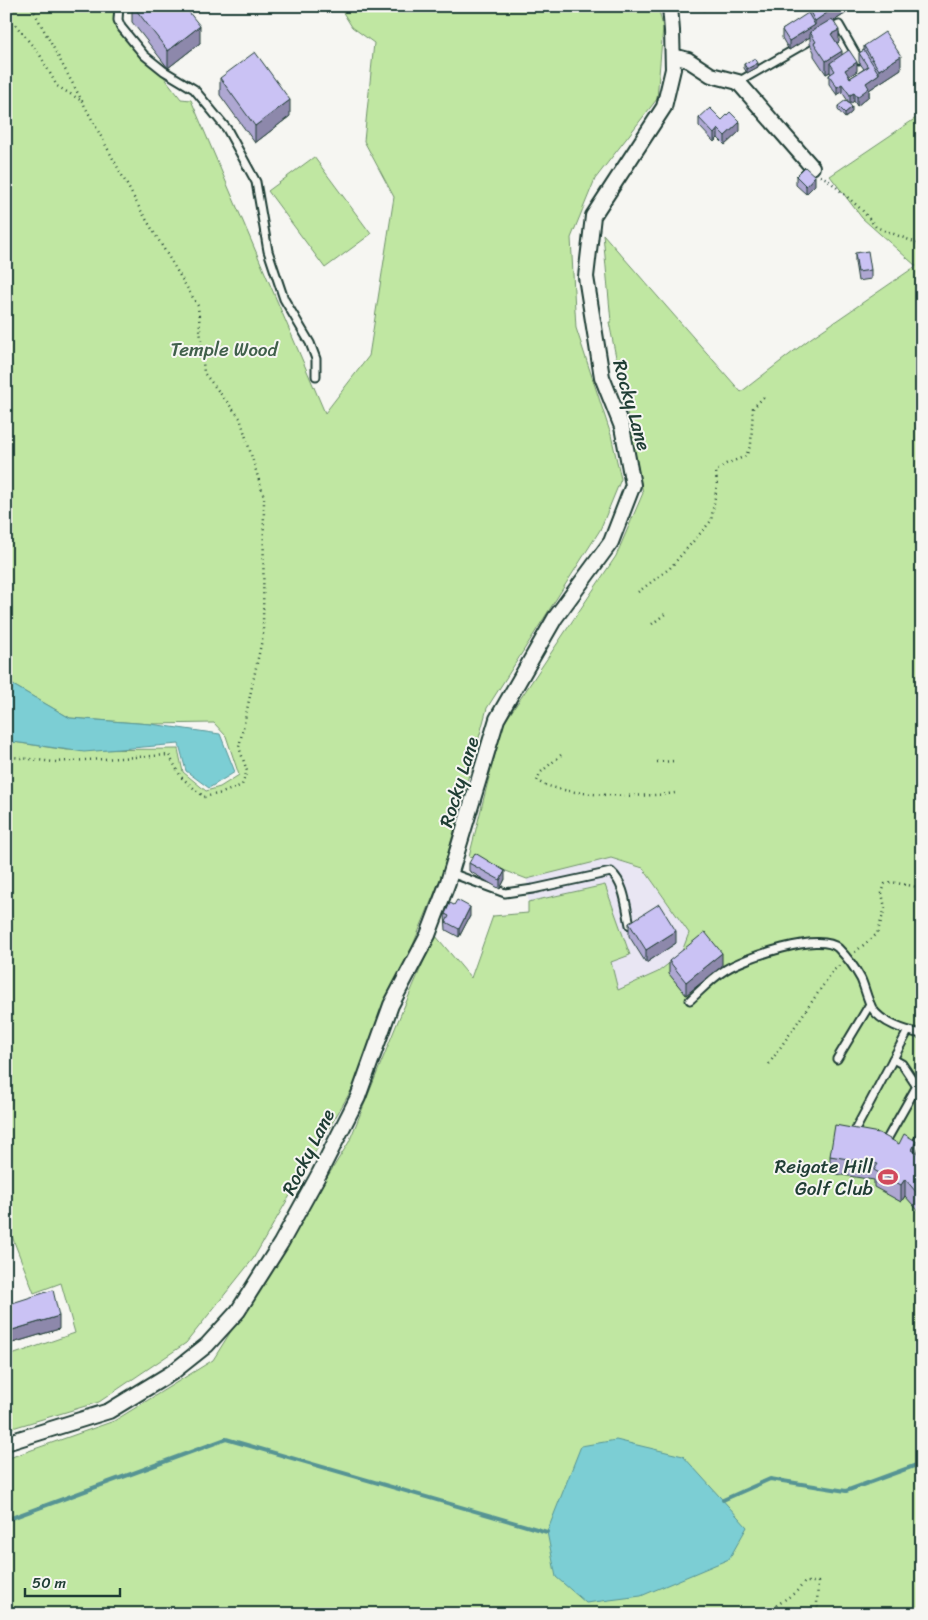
<svg xmlns="http://www.w3.org/2000/svg" width="928" height="1620" font-family="Sriracha,sans-serif">
  <style>
    .built { fill: #e9e6f3 }
    .green { fill: #c0e7a2; stroke: #70926b }
    .water { fill: #7cced4; stroke: #579494 }
    .lines { fill: none; stroke-linecap: round; stroke-linejoin: round }
    .stream { stroke: #579494; stroke-width: 4 }
    .lane-casing { stroke: #1f3d34; stroke-width: 11 }
    .street-casing { stroke: #1f3d34; stroke-width: 18 }
    .path { stroke: #1f3d34; stroke-width: 2.5; stroke-dasharray: 1 4; stroke-linecap: butt }
    .lane { stroke: #f6f6f2; stroke-width: 7 }
    .street { stroke: #f6f6f2; stroke-width: 14 }
    .wall { fill: #aea7d2; stroke: #1f3d34 }
    .shaded-wall { fill: #8d88ab; stroke: #1f3d34 }
    .building { fill: #cac2f4; stroke: #1f3d34 }
    .labels { text-anchor: middle; dominant-baseline: central; stroke-width: 4; stroke-linejoin: round; paint-order: stroke }
    .park-label { font-size: 19px; fill: #3f5f4a; stroke: #f6f6f2 }
    .street-label { font-size: 19px; fill: #1f3d34; stroke: #f6f6f2 }
    .poi-label { font-size: 19px; fill: #1f3d34; stroke: #f6f6f2; text-anchor: end }
  </style>
  <rect width="100%" height="100%" fill="#f6f6f2"/>
  <filter id="ink" filterUnits="userSpaceOnUse"><feTurbulence type="fractalNoise" baseFrequency=".02" numOctaves="2"/><feDisplacementMap in="SourceGraphic" scale="10" xChannelSelector="R" yChannelSelector="G"/><feConvolveMatrix kernelMatrix="1 2 1 2 8 2 1 2 1" color-interpolation-filters="sRGB"/></filter>
  <g filter="url(#ink)">
    <polygon class="built" points="611,858 643,869 689,933 681,954 658,972 618,990 610,962 630,955 605,885 528,902 527,879"/>
    <g class="green">
      <polygon points="6,6 109,6 181,99 191,100 325,413 369,356 394,197 364,141 374,43 352,27 339,6 658,6 663,27 657,99 595,179 571,238 576,328 611,435 621,479 600,530 487,708 442,875 356,1082 253,1259 186,1343 99,1402 6,1430 6,1357 75,1333 61,1283 34,1293 6,1221 6,741 67,750 178,749 183,772 206,791 220,787 239,775 226,736 214,723 151,724 70,718 6,681"/>
      <polygon points="922,114 922,1614 6,1614 6,1459 114,1421 213,1360 349,1142 398,1021 435,935 471,978 493,916 528,913 528,902 605,885 630,955 611,962 618,990 658,972 681,954 689,933 643,868 611,858 527,879 469,857 502,726 616,556 643,493 609,322 611,322 603,234 741,392 811,338 916,266 862,218 830,176"/>
      <polygon points="314,157 371,234 325,268 268,191"/>
    </g>
    <g class="water">
      <polygon points="6,681 70,718 151,724 220,734 235,772 209,788 186,771 179,744 84,752 6,741"/>
      <polygon points="616,1440 683,1456 747,1527 729,1559 641,1596 586,1603 556,1577 547,1532 581,1446"/>
    </g>
    <g class="lines">
      <g class="stream">
        <polyline points="723,1500 770,1479 846,1491 922,1463"/>
        <polyline points="6,1520 226,1439 547,1532"/>
      </g>
      <defs>
        <g id="lane">
          <polyline points="119,6 118,20 121,27 144,55 164,71 194,89 227,129 256,182 268,251 284,299 310,343 316,359 316,376"/>
          <polyline points="829,30 839,25 859,60"/>
          <polyline points="738,82 818,36"/>
          <path d="M451,873L505,893L533,889L611,872C625,884 626,907 630,925"/>
          <path d="M690,1000C701,990 712,978 725,970C744,958 820,931 838,948C847,957 855,968 861,979C865,988 867,999 872,1008C881,1023 906,1031 922,1034"/>
          <polyline points="837,1059 870,1004"/>
          <polyline points="893,1059 902,1064 922,1094"/>
          <polyline points="852,1136 908,1031"/>
          <polyline points="881,1140 886,1141 917,1086"/>
          <polyline points="913,1151 922,1133"/>
        </g>
        <g id="street">
          <polyline points="673,56 688,60 711,75 738,82 812,167"/>
          <polyline points="6,1443 109,1411 173,1372 207,1345 238,1311 281,1243 319,1174 358,1097 391,1005 428,935 448,882 497,719 555,618 611,542 633,485 622,427 602,377 586,277 593,216 664,107 673,69 672,31 670,6"/>
        </g>
      </defs>
      <use href="#lane" class="lane-casing"/>
      <use href="#street" class="street-casing"/>
      <g class="path">
        <polyline points="6,23 14,23 40,55 57,86 82,101"/>
        <polyline points="820,176 827,179 862,210 876,227 922,245"/>
        <polyline points="638,592 670,568 711,521 717,485 716,471 726,464 746,456 751,444 753,408 765,396"/>
        <polyline points="652,624 665,614"/>
        <polyline points="6,754 13,757 54,762 169,755 181,777 204,797 222,793 242,785 247,771 239,747 263,635 264,497 240,418 204,373 198,306 140,209 31,6"/>
        <path d="M561,755L540,773L537,781C564,797 644,798 675,793"/>
        <polyline points="657,762 675,761"/>
        <polyline points="855,952 877,934 885,908 882,893 885,884 891,882 918,887 922,899"/>
        <polyline points="769,1064 833,971 841,964"/>
        <polyline points="764,1614 796,1592 805,1582 818,1582 817,1604 819,1614"/>
      </g>
      <use href="#lane" class="lane"/>
      <use href="#street" class="street"/>
    </g>
    <g class="wall">
      <polygon points="132,6 184,6 200,43 168,68 132,22"/>
      <polygon points="699,6 708,6 704,11"/>
      <polygon points="720,6 730,6 724,11"/>
      <polygon points="854,6 854,8 834,21 839,42 837,43 842,55 857,71 849,76 850,78 864,69 859,62 859,53 864,50 864,46 901,69 869,90 869,96 857,106 854,101 850,104 842,92 837,95 829,84 829,75 831,74 830,72 826,74 814,56 814,52 810,44 810,37 789,50 782,38 782,30 809,14 809,10"/>
      <polygon points="744,64 758,67 747,73 744,68"/>
      <polygon points="220,78 290,116 255,143 220,95"/>
      <polygon points="838,106 852,112 845,118 838,110"/>
      <polygon points="699,118 722,120 740,131 725,145 718,138 714,142 699,126"/>
      <polygon points="796,176 815,185 806,194 796,185"/>
      <polygon points="855,253 871,270 871,279 858,281 855,262"/>
      <polygon points="469,863 505,879 500,889 469,871"/>
      <polygon points="445,914 470,916 459,937 446,930"/>
      <polygon points="629,923 676,943 646,963 629,936"/>
      <polygon points="669,961 722,966 686,995 669,974"/>
      <polygon points="916,1153 922,1156 922,1215 905,1196 901,1202 874,1187 874,1180 830,1173 830,1156"/>
      <polygon points="6,1305 59,1329 9,1344 6,1336"/>
    </g>
    <g class="shaded-wall">
      <polygon points="725,6 730,6 724,11 724,7"/>
      <polygon points="837,6 854,6 854,8 812,35 810,32 810,37 789,50 789,41 815,25 815,21"/>
      <polygon points="200,26 200,43 168,68 168,51"/>
      <polygon points="839,30 839,42 831,47 831,34"/>
      <polygon points="842,51 842,64 830,63 830,72 826,74 826,61"/>
      <polygon points="901,56 901,69 869,90 869,96 857,106 857,97 866,83 879,74 879,70"/>
      <polygon points="857,62 857,71 845,79 845,70"/>
      <polygon points="758,63 758,67 747,73 747,69"/>
      <polygon points="842,84 842,92 837,95 837,87"/>
      <polygon points="854,93 854,101 850,104 850,95"/>
      <polygon points="290,100 290,116 255,143 255,126"/>
      <polygon points="852,107 852,112 845,118 845,113"/>
      <polygon points="740,122 740,131 725,145 725,136"/>
      <polygon points="718,129 718,138 714,142 714,134"/>
      <polygon points="815,176 815,185 806,194 806,186"/>
      <polygon points="505,871 505,879 500,889 500,880"/>
      <polygon points="470,907 470,916 459,937 459,929"/>
      <polygon points="676,931 676,943 646,963 646,950"/>
      <polygon points="722,953 722,966 686,995 686,982"/>
      <polygon points="916,1141 916,1158 912,1150"/>
      <polygon points="905,1179 905,1196 901,1202 901,1185"/>
      <polygon points="59,1316 59,1329 9,1344 9,1331"/>
    </g>
    <g class="building">
      <polygon points="133,6 184,6 200,26 168,51"/>
      <polygon points="814,6 837,6 815,21 809,10"/>
      <polygon points="808,13 815,25 789,41 782,30"/>
      <polygon points="832,19 839,30 831,34 842,51 826,61 814,43 816,42 810,32"/>
      <polygon points="885,32 901,56 879,70 864,46"/>
      <polygon points="849,50 857,62 845,70 850,78 868,67 859,53 864,50 879,74 866,83 869,88 857,97 854,93 850,95 842,84 837,87 829,75 835,71 830,63"/>
      <polygon points="255,52 290,100 255,126 220,78"/>
      <polygon points="755,58 758,63 747,69 744,64"/>
      <polygon points="846,100 852,107 845,113 838,106"/>
      <polygon points="710,108 722,120 730,112 740,122 725,136 718,129 714,134 699,118"/>
      <polygon points="805,167 815,176 806,186 796,176"/>
      <polygon points="868,251 871,270 858,272 855,253"/>
      <polygon points="475,853 505,871 500,880 469,863"/>
      <polygon points="457,900 470,907 459,929 446,922 449,916 445,914 450,903 454,905"/>
      <polygon points="659,904 676,931 646,950 629,923"/>
      <polygon points="705,932 722,953 686,982 669,961"/>
      <polygon points="835,1125 879,1133 899,1144 904,1134 916,1141 912,1150 922,1156 922,1199 905,1179 901,1185 874,1170 878,1164 830,1156"/>
      <polygon points="53,1290 59,1316 9,1331 6,1323 6,1305"/>
    </g>
  </g>
  <defs>
    <symbol id="stadium-bare" viewBox="-9 -9 18 18"><path d="M0-5a6.5 5 0 1 0 0 10a6.5 5 0 1 0 0-10ZM-3.5-1.8h7v3.6h-7Z" fill="#d1495b" stroke="#f6f6f2" stroke-width="2.5" paint-order="stroke"/></symbol>
  </defs>
  <g fill-rule="evenodd">
    <use href="#stadium-bare" x="874" y="1163" width="28" height="28"/>
  </g>
  <g class="labels">
    <g class="park-label">
      <text x="224" y="349">Temple Wood</text>
    </g>
    <g class="street-label">
      <text transform="translate(632 405) rotate(74)">Rocky Lane</text>
      <text transform="translate(459 782) rotate(-73)">Rocky Lane</text>
      <text transform="translate(308 1152) rotate(-63)">Rocky Lane</text>
    </g>
    <g class="poi-label">
      <text x="873" y="1166">Reigate Hill<tspan x="873" dy="22">Golf Club</tspan></text>
    </g>
  </g>
  <rect width="928" height="1620" fill="none" stroke="#f6f6f2" stroke-width="25"/>
  <rect x="12" y="12" width="903" height="1595" fill="none" stroke="#1f3d34" stroke-width="2" filter="url(#ink)"/>
  <path d="M25 1588v8h95v-8" fill="none" stroke="#1f3d34" stroke-width="2.5"/>
  <text x="32" y="1588" font-size="15" fill="#1f3d34" stroke="#f6f6f2" stroke-width="4" paint-order="stroke">50 m</text>
</svg>
